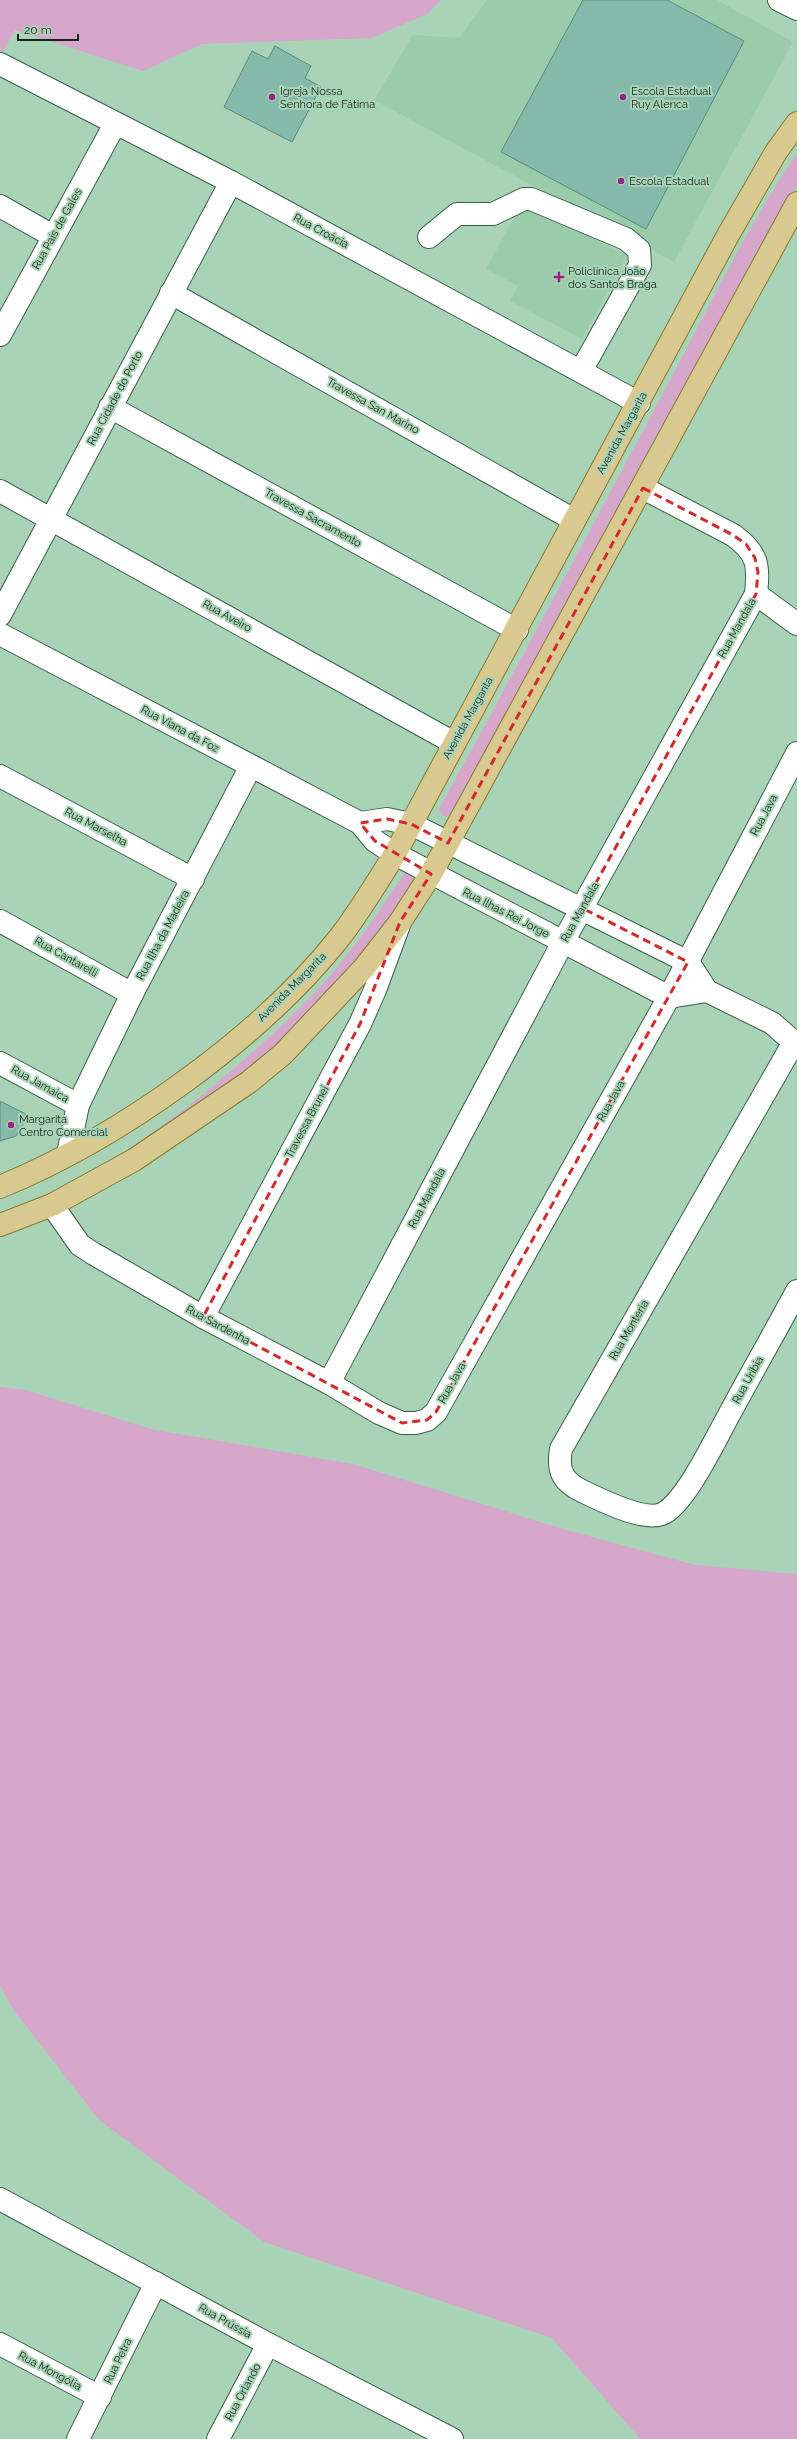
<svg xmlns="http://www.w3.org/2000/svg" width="797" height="2439" font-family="Raleway,sans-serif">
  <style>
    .built { fill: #9accab }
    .green { fill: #d6a7ca }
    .building { fill: #85baab; stroke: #588c7f }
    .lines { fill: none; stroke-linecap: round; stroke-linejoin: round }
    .minor-casing { stroke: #396048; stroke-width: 24 }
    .major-casing { stroke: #837a35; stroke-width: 24 }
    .minor { stroke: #fff; stroke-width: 22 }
    .major { stroke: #d8ca8e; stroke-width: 22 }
    .marked { fill: none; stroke: #d62828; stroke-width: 3; stroke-dasharray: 8 5; stroke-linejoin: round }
    .poi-dot { fill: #962483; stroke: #a9d3b7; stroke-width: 1.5 }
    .labels { text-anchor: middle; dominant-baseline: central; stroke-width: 4; stroke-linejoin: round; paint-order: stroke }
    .poi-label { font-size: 11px; fill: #15251b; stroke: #a9d3b7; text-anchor: start }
    .street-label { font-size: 11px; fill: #15251b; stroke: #a9d3b7 }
  </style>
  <rect width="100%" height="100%" fill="#a9d3b7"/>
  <g class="built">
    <polygon points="487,0 717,0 793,42 674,262 374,100 413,35 459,38"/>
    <polygon points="523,201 627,256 582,339 510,301 518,286 486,269"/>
  </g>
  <g class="green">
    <polygon points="0,0 441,0 427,14 372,38 202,44 143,71 15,30 2,53 0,52"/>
    <path d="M797,153V185L451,817L443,816L439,809C514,673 587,536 660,399C704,317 745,230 797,153Z"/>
    <path d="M408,873L418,879L392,925L283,1049L28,1226L0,1237V1216C93,1180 173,1123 247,1057C282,1026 318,993 346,956C367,930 385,901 404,874Z"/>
    <polygon points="0,1387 25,1390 155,1430 353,1464 563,1529 695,1565 797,1574 797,2439 640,2439 552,2338 264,2242 99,2120 12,2008 0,1985"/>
  </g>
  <g class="building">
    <polygon points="583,0 667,0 744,41 646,229 501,152"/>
    <polygon points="275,46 311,66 305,78 321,87 292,142 224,107 252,51 268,59"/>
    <polygon points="0,1101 28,1115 16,1136 0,1141"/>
  </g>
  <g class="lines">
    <defs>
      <g id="minor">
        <polyline points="779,0 797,9"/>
        <polyline points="0,64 231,182 639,403"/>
        <polyline points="0,206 53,236"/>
        <polyline points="429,237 457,214 493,214 524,199 531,199 626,239 639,250 640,265 581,371"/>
        <polyline points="171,293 574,520"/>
        <polyline points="0,335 115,124"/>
        <polyline points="110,407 517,630"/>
        <polyline points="0,491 454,743"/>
        <polyline points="756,594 797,624"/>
        <polyline points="0,615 231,182"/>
        <polyline points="0,634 360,823 375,841 395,854 669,997 707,991"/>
        <polyline points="0,776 193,879"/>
        <polyline points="360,823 387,819 411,824 688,962 707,991 772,1023 797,1045"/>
        <polyline points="0,921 132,994"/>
        <path d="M794,1042L561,1449C557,1472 563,1482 584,1492C601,1500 646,1523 664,1513C687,1500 716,1438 730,1413C752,1372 775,1332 797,1291"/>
        <polyline points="0,1063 78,1105 68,1154"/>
        <polyline points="78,1105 132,994 251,766"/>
        <polyline points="52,1205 80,1245 94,1254 203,1317 329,1383 379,1413 402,1423 416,1423 427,1420 436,1412 669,997 797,753"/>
        <polyline points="203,1317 360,1024 375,990 399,925"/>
        <path d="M329,1383L563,942L756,594C759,565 758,553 733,535L643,488"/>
        <polyline points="0,2199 268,2344 452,2439"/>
        <polyline points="0,2344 100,2397"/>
        <polyline points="78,2439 156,2283"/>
        <polyline points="218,2439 268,2344"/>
      </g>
      <g id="major">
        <path d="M0,1187C119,1138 260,1038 340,937C360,911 377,882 395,854L727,237L776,152L797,123"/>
        <polyline points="0,1225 52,1205 134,1160 249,1082 283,1054 364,968 400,922 431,874 797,203"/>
      </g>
    </defs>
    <use href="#minor" class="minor-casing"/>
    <use href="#major" class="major-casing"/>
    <use href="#minor" class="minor"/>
    <use href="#major" class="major"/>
  </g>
  <path class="marked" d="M643,488L733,535L746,544L755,558L758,572L756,594L582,908L688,962L436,1412L427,1420L402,1423L203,1317L360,1024L400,922L431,874L375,841L360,823L387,819L411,824L448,843Z"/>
  <g class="poi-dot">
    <circle cx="272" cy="97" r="4"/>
    <circle cx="623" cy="97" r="4"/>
    <circle cx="621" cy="181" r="4"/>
    <path d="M557 271h4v4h4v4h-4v4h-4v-4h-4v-4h4z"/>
    <circle cx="11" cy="1125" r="4"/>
  </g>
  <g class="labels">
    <g class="poi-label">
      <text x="280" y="91">Igreja Nossa<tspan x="280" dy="13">Senhora de Fátima</tspan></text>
      <text x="631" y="91">Escola Estadual<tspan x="631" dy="13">Ruy Alenca</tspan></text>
      <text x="629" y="181">Escola Estadual</text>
      <text x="568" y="271">Policlínica João<tspan x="568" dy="13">dos Santos Braga</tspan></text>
      <text x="19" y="1119">Margarita<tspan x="19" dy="13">Centro Comercial</tspan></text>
    </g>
    <g class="street-label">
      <text transform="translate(57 229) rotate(-61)">Rua País de Gales</text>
      <text transform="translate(321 231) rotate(28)">Rua Croácia</text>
      <text transform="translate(115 398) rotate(-62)">Rua Cidade do Porto</text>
      <text transform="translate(373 406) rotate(29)">Travessa San Marino</text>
      <text transform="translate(622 433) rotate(-61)">Avenida Margarita</text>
      <text transform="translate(313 518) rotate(29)">Travessa Sacramento</text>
      <text transform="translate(227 616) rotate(29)">Rua Aveiro</text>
      <text transform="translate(737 628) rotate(-61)">Rua Mandala</text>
      <text transform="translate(468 718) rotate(-61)">Avenida Margarita</text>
      <text transform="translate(180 729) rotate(28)">Rua Viana da Foz</text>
      <text transform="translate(764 815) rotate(-62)">Rua Java</text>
      <text transform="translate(96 827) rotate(28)">Rua Marselha</text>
      <text transform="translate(580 912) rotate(-61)">Rua Mandala</text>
      <text transform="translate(506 913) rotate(27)">Rua Ilhas Rei Jorge</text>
      <text transform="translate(163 935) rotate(-62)">Rua Ilha da Madeira</text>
      <text transform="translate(66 957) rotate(29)">Rua Cantarelli</text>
      <text transform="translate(292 987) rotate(-45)">Avenida Margarita</text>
      <text transform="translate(40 1084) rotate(29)">Rua Jamaica</text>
      <text transform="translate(611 1101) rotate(-61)">Rua Java</text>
      <text transform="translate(307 1122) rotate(-62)">Travessa Brunei</text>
      <text transform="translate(427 1198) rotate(-62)">Rua Mandala</text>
      <text transform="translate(218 1325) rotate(28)">Rua Sardenha</text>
      <text transform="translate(629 1330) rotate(-60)">Rua Monteria</text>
      <text transform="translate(748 1380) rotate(-61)">Rua Uribia</text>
      <text transform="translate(452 1383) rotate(-61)">Rua Java</text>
      <text transform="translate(225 2321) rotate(29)">Rua Prússia</text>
      <text transform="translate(118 2361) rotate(-64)">Rua Petra</text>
      <text transform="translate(50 2371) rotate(28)">Rua Mongólia</text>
      <text transform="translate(243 2392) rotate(-62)">Rua Orlando</text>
    </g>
  </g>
  <path d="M18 34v6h60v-6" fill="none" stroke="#15251b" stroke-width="2"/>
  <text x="24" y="34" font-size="12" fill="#15251b" stroke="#a9d3b7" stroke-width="3" paint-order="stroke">20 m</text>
</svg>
